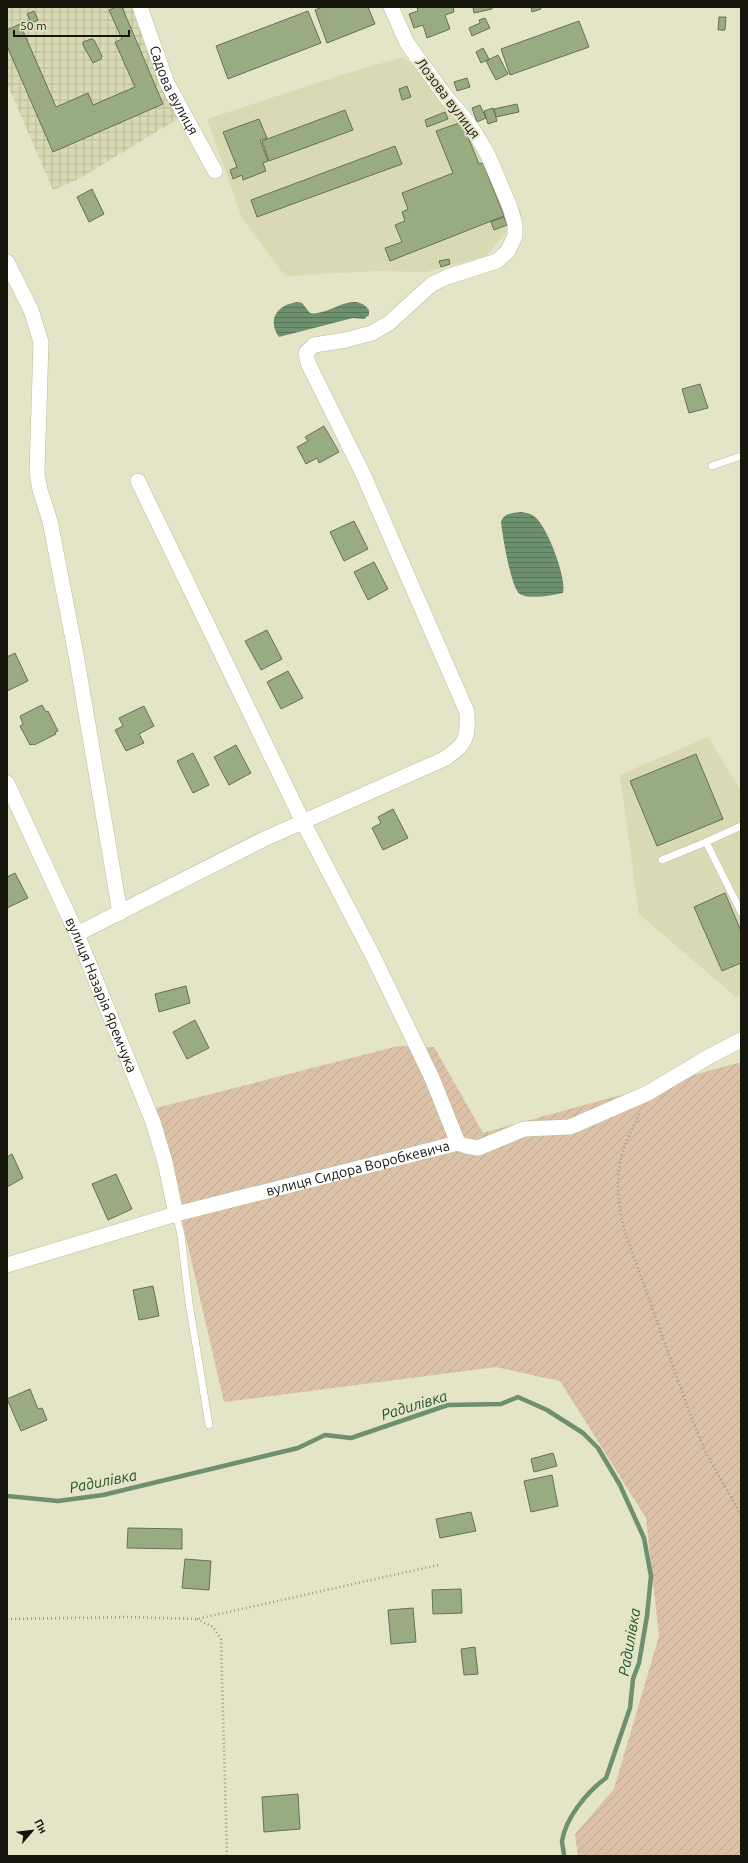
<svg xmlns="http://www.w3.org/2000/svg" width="748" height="1863" font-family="Ubuntu,sans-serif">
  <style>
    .built { fill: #d9d9b4 }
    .industrial { fill: url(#industrial-grid) }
    .garden { fill: url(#garden-furrows) }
    .water { fill: url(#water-rules) }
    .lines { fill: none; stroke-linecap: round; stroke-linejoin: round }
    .stream { stroke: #6d906f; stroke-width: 4.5 }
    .building { fill: #99ab81; stroke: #667058 }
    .service-casing { stroke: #baba9e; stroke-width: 8 }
    .minor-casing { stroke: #baba9e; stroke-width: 16 }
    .path { stroke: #9a9a84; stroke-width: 2.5; stroke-dasharray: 1 3; stroke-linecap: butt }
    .service { stroke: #fff; stroke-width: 7 }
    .minor { stroke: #fff; stroke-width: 15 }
    .labels { text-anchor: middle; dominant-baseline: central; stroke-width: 4; stroke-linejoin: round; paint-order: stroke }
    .street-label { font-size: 14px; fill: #15150b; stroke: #e4e4c7 }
    .water-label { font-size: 15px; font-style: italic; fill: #215629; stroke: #e4e4c7 }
  </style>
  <defs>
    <pattern id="industrial-grid" width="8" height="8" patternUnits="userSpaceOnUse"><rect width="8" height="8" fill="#d9d9b4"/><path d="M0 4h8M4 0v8" fill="none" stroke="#b9b999"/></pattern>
    <pattern id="garden-furrows" width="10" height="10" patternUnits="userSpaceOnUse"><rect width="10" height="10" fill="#dac1a8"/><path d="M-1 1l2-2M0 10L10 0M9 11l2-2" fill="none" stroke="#baa58f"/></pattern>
    <pattern id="water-rules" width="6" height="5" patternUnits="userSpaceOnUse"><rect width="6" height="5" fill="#6d906f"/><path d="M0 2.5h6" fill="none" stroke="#587459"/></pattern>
  </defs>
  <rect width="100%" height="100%" fill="#e4e4c7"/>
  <g class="built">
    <polygon points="403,57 462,105 522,214 486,256 427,272 376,271 285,276 242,218 207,119 338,76"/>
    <polygon points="708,737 741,791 741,994 736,997 639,914 620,775"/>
  </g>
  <polygon class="industrial" points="7,7 135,7 179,118 77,180 53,190 7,83"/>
  <polygon class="garden" points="398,1046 434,1047 483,1133 741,1062 741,1856 578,1856 575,1834 614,1789 659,1636 646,1518 560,1381 496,1367 224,1402 156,1108"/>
  <g class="water">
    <path d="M297,302L302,303L310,313C329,317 353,289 369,310V315L364,319L353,318L279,337C267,319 277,305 297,302Z"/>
    <path d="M521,512C526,513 531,513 535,517C547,526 567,578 563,593C553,595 529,600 520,594C511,589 502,533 501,521C505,513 512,513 521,512Z"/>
  </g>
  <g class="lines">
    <path class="stream" d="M7,1496L58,1501L103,1495L298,1448L325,1435L351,1438L448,1405L501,1404L518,1397L547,1410L583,1433L598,1448L620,1485L644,1538L651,1576L647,1616L639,1663L633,1679L630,1708L606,1778C587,1792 566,1817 562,1841C562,1845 564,1851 564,1856"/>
  </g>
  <g class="building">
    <polygon points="116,7 122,7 163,104 53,152 7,46 7,30 20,24 56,107 88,93 93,105 135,87 115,42 122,39 109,10"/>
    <polygon points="322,7 368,7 375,24 327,43 315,10"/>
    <polygon points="417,7 453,7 454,12 445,15 450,29 427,38 423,25 414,28 409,14 418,11"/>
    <polygon points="473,7 492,7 492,9 474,13"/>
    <polygon points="531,7 540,7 541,9 532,12"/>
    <polygon points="34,11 38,20 27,25 26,22 30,20 27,14"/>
    <polygon points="308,11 321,43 228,79 216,46"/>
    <polygon points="719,17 726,17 725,30 718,30"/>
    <polygon points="485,18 490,28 472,36 469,28 480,23 479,20"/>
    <polygon points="579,21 589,47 510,75 501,49"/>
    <polygon points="91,39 94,40 102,56 101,59 93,63 83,45 83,42"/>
    <polygon points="483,48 489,59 481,63 476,52"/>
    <polygon points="498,55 508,74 496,80 486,61"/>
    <polygon points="467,78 470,87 457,91 454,82"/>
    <polygon points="407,86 411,97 402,100 399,89"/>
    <polygon points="517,104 519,112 496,117 494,109"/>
    <polygon points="480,105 486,118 477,122 472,108"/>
    <polygon points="493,108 497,121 488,124 484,111"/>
    <polygon points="345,110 353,130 269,161 262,141"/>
    <polygon points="445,112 448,119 427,127 425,120"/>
    <polygon points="259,119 267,138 260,140 268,161 263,163 266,171 243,180 242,175 233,179 230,170 237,167 223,132"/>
    <polygon points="462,122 479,164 483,163 504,216 390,261 385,248 402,242 395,225 405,221 402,212 408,209 402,193 453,173 436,131"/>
    <polygon points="395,146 402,164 257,217 251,200"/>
    <polygon points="92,189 104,214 89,222 77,197"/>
    <polygon points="504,217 507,225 494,230 491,222"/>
    <polygon points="449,259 450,264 441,267 439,261"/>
    <polygon points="700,384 708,408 689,413 682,389"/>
    <polygon points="324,426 339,452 319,463 317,458 306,464 297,447 308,441 305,437"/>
    <polygon points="354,521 368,549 344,561 330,532"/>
    <polygon points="374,562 388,589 368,600 354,572"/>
    <polygon points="267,630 282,659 261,670 245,641"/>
    <polygon points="15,653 28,681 7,691 7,657"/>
    <polygon points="288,671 303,698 281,709 267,682"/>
    <polygon points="42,705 46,712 48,711 58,731 55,732 56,734 34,745 33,744 30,745 20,726 23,724 20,716"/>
    <polygon points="144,706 154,726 139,734 144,743 126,751 115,730 123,726 119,718"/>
    <polygon points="236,745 251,773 229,785 214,757"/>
    <polygon points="193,753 209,785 193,793 177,761"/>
    <polygon points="696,754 723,819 657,846 630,781"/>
    <polygon points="393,809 408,838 383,850 372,828 381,823 378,817"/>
    <polygon points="15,873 28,898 7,908 7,877"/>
    <polygon points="725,893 741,931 741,963 722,971 694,907"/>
    <polygon points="186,986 190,1003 159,1012 155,994"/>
    <polygon points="195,1020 209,1048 187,1059 173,1032"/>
    <polygon points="12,1154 23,1178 7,1187 7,1157"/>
    <polygon points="116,1174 132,1209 108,1220 92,1184"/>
    <polygon points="153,1286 159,1316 139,1320 133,1290"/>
    <polygon points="30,1389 38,1409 42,1408 47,1420 21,1431 7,1399"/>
    <polygon points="553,1453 557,1466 534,1472 531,1459"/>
    <polygon points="552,1475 558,1506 531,1512 524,1481"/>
    <polygon points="471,1512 476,1531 440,1538 436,1519"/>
    <polygon points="128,1528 182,1529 182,1549 127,1548"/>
    <polygon points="185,1559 211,1561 209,1590 182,1588"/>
    <polygon points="461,1589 462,1613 433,1614 432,1590"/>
    <polygon points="413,1608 416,1642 391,1644 388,1610"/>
    <polygon points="475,1647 478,1674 464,1675 461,1649"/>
    <polygon points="298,1794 300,1829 264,1832 262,1797"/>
  </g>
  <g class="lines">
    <defs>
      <g id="service">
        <polyline points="712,466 741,456"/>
        <polyline points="706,842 741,912"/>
        <polyline points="662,860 706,842 741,826"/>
        <polyline points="176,1214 181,1235 189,1303 209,1425"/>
      </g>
      <g id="minor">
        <path id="s1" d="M140,7L167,83L215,171"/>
        <polyline points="7,262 31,310 41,342 37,473 40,490 50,521 77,660 120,913"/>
        <polyline points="138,481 303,822 373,956 432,1078 458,1143"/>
        <path id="s2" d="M7,783L77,934L153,1122L165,1162L176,1214"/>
        <path d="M77,934L262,840L444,759C467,744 468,738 467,712L363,474L308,363L306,353L314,345L346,340L372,333L389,323L432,284L447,277L497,261L508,251L515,236V224L510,207L488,155L478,138L467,121L446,97L407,43L391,7"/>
        <path id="s3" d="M7,1265L176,1214L458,1143L466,1146L478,1148L524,1129L570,1127L648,1093L710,1056L741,1040"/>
      </g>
    </defs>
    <use href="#service" class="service-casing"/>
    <use href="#minor" class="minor-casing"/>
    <g class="path">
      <path d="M639,1114C634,1126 627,1138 623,1151C615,1177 618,1203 624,1229L689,1411L705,1451L741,1515"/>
      <polyline points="7,1619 129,1617 197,1619 438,1565"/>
      <polyline points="197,1619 213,1627 221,1639 227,1856"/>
    </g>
    <use href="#service" class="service"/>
    <use href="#minor" class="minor"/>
  </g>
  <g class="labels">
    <g class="street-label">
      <text stroke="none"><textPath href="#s1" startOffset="90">Садова вулиця</textPath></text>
      <text transform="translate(448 98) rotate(53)">Лозова вулиця</text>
      <text stroke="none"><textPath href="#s2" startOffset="232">вулиця Назарія Яремчука</textPath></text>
      <text stroke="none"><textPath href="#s3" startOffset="364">вулиця Сидора Воробкевича</textPath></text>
    </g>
    <g class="water-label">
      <text transform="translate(414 1405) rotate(-17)">Радилівка</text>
      <text transform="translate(103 1481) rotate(-11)">Радилівка</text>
      <text transform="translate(629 1642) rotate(-80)">Радилівка</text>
    </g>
  </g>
  <rect width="748" height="1863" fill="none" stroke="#15150b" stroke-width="16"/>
  <g transform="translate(32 1831) rotate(62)" stroke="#e4e4c7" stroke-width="3" paint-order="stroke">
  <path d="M0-3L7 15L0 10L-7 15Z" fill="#15150b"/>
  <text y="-6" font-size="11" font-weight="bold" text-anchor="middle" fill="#15150b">Пн</text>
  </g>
  <path d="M14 30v6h115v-6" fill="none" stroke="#15150b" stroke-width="2"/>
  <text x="20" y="30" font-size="12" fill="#15150b" stroke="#e4e4c7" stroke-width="3" paint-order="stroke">50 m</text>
</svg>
